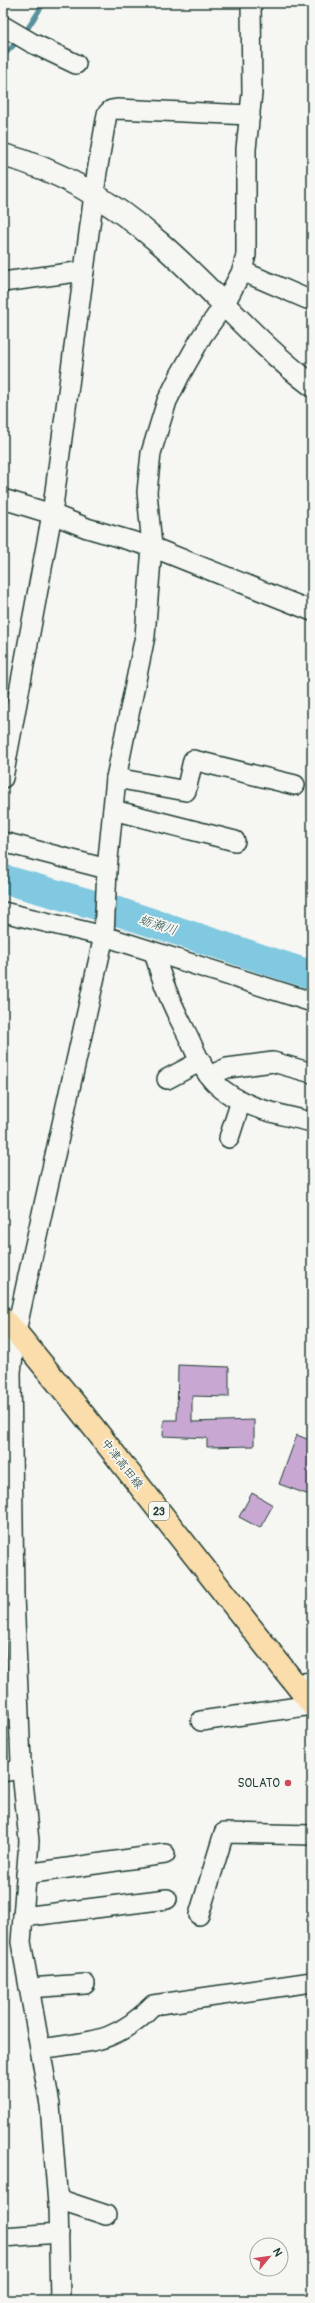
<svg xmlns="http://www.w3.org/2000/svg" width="315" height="2303" font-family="Pangolin,'Klee One',sans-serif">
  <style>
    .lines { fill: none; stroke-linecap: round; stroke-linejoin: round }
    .stream { stroke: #59919c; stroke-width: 5 }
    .river { stroke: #80c9e1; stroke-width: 29 }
    .building { fill: #c8a8d3; stroke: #1f3d34 }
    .minor-casing { stroke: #1f3d34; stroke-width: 22 }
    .tertiary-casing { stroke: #1f3d34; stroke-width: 25 }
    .primary-casing { stroke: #1f3d34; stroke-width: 25 }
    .minor { stroke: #f6f6f2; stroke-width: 19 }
    .tertiary { stroke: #f6f6f2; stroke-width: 22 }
    .primary { stroke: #faddab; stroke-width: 22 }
    .poi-dot { fill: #d1495b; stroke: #f6f6f2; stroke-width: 1.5 }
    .labels { text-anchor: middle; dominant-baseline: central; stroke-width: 3.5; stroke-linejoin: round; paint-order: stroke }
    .shield { fill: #f6f6f2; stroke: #60746d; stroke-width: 1 }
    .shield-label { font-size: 11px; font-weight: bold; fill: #1f3d34 }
    .street-label { font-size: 12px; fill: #1f3d34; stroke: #f6f6f2 }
    .poi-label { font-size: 12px; fill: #1f3d34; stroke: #f6f6f2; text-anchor: end }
    .water-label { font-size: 13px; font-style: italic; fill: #325957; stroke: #f6f6f2 }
  </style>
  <rect width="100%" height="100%" fill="#f6f6f2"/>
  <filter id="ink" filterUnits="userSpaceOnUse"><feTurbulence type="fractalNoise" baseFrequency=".025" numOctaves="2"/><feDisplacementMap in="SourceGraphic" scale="8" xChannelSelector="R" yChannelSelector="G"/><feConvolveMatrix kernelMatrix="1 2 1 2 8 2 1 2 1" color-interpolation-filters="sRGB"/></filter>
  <g filter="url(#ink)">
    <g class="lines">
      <g class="stream">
        <polyline points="24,34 44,3"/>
        <polyline points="3,56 19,40"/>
      </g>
      <polyline class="river" points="3,879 113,910 312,975"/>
    </g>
    <g class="building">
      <polygon points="178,1365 229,1367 229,1397 192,1396 192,1422 254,1420 254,1446 207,1447 207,1438 163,1436 164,1420 177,1420"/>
      <polygon points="297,1435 312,1441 312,1496 279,1484"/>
      <polygon points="252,1493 273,1505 260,1528 239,1517"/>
    </g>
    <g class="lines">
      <defs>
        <g id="minor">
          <polyline points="3,26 32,43 76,64"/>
          <polyline points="242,271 307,299 312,299"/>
          <polyline points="3,282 84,271"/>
          <polyline points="3,499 52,514 87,528 152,547 312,611"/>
          <polyline points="3,778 52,514 97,172 107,114 111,110 117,109 250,115"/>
          <polyline points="116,778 186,791 193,760 295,785"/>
          <polyline points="113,810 235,841"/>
          <polyline points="3,842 107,869"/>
          <polyline points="3,912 104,936 312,1002"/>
          <path d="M155,954C161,981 172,1005 185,1030C194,1047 201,1069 215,1083C240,1108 279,1114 312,1122"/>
          <polyline points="209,1076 227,1068 273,1062 312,1073"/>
          <polyline points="167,1079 201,1061"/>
          <polyline points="229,1138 241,1101"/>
          <polyline points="296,1684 312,1682"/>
          <polyline points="201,1721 312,1705"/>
          <polyline points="3,1772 21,1769"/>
          <polyline points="26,1874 165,1854"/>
          <polyline points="199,1915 224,1833 312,1835"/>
          <polyline points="23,1917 167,1899"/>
          <polyline points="29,1988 85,1984"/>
          <path d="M40,2049C91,2041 115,2044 153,2005L312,1982"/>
          <polyline points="58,2199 106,2215"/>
          <polyline points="3,2237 59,2233"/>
          <polyline points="60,2300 58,2204 50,2105 21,1942 29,1841 21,1762 14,1596 11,1372 16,1332 28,1276 104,936 107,869 116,778 145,636 152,547 147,492 151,453 167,401 180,375 202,336 224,305 242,271 246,255 246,149 252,93 251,3"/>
        </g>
        <path id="tertiary" d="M3,155C61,170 116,205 161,244C213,289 257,344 312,385"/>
        <polyline id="primary" points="3,1319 16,1332 79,1409 312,1705"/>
      </defs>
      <use href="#minor" class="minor-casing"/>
      <use href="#tertiary" class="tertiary-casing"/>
      <use href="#primary" class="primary-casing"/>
      <use href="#minor" class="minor"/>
      <use href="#tertiary" class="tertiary"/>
      <use href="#primary" class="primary"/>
    </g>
  </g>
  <circle class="poi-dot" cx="288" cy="1783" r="4"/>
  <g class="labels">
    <rect class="shield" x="149" y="1502" width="20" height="18" rx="3"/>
    <g class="shield-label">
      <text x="159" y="1511">23</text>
    </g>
    <g class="street-label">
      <text transform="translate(122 1464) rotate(52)">中津高田線</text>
    </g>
    <g class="poi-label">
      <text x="280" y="1783">SOLATO</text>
    </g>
    <g class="water-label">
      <text transform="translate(158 925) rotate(18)">蛎瀬川</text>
    </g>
  </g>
  <rect width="315" height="2303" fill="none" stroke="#f6f6f2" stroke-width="16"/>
  <rect x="8" y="8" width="299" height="2287" fill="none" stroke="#1f3d34" stroke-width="1.5" filter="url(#ink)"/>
  <g transform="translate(269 2257) rotate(61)"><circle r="19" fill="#f6f6f2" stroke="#a0aca6"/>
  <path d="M0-3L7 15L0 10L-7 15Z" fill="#d1495b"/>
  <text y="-6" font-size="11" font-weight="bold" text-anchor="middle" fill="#1f3d34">N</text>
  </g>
</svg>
